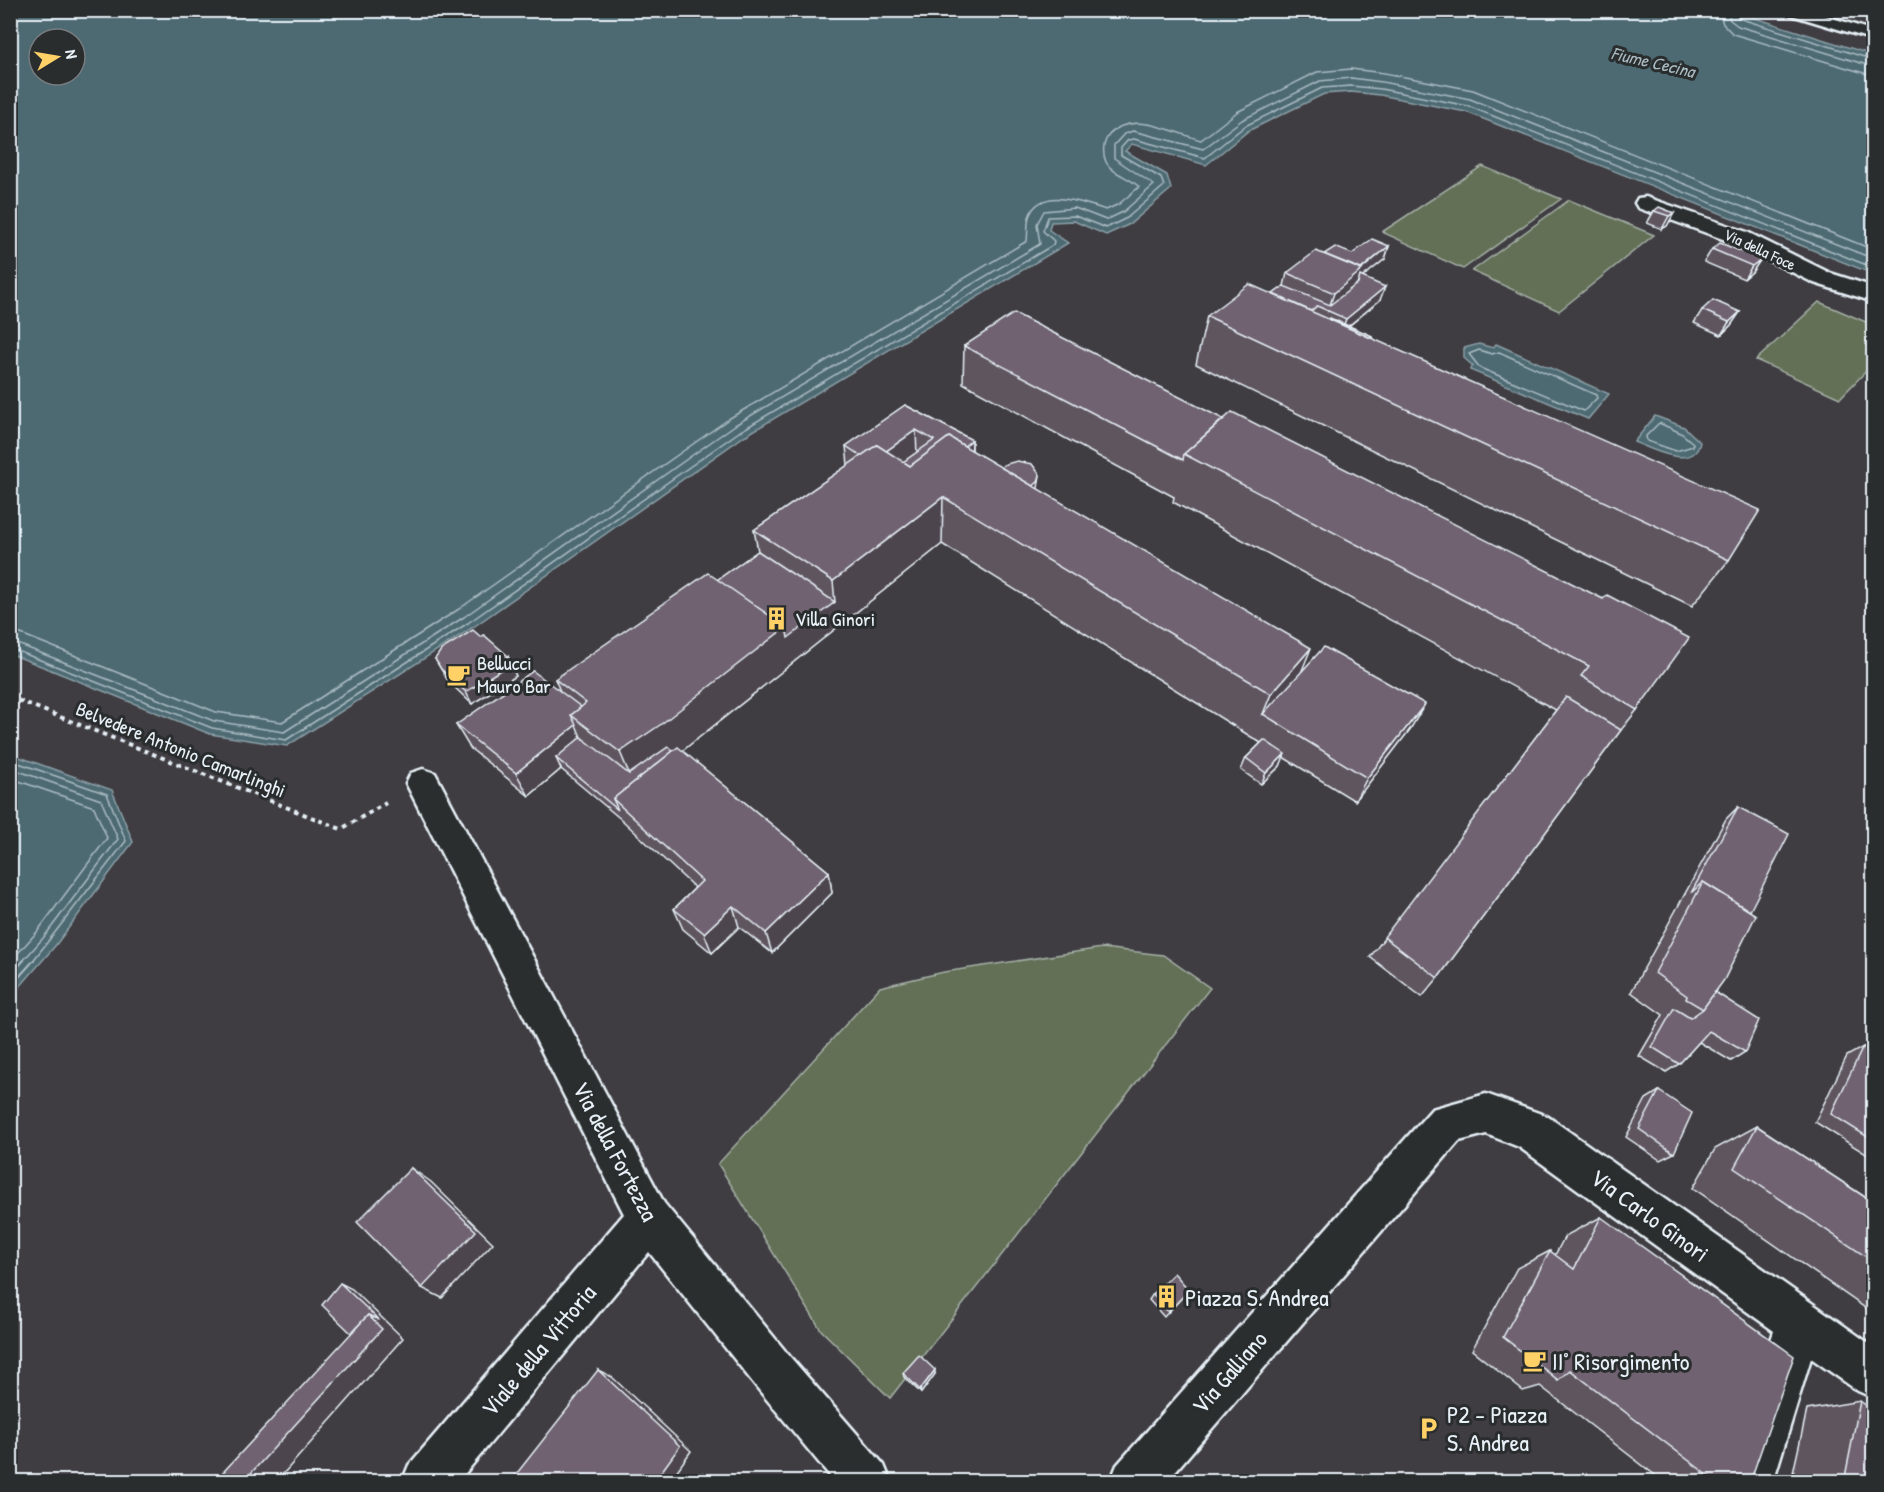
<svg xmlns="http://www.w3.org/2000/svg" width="1884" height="1492" font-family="'Patrick Hand',sans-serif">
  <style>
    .green { fill: #636f56; stroke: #a6b0a7; stroke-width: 1.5 }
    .water { fill: #4e6a73; stroke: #8ca0a8; stroke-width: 1.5; fill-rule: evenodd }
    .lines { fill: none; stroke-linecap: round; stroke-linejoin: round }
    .shore-far1 { stroke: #aabbc3; stroke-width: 1.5 }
    .shore { stroke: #aabbc3; stroke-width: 2 }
    .service-casing { stroke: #e8f1f8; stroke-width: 5 }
    .pedestrian-casing { stroke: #e8f1f8; stroke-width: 5 }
    .minor-casing { stroke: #e8f1f8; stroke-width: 5 }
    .path { stroke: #e8f1f8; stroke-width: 4; stroke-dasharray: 4.5 4.5; stroke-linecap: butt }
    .service { fill: #2a2d2e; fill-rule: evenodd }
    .pedestrian { fill: #2a2d2e; fill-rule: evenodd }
    .minor { fill: #2a2d2e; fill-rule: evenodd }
    .wall { fill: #5f545f; stroke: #e8f1f8; stroke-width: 1.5 }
    .shaded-wall { fill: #4e454e; stroke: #e8f1f8; stroke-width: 1.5 }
    .building { fill: #6f626f; stroke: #e8f1f8; stroke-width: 1.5 }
    .labels { text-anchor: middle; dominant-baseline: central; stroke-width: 6; stroke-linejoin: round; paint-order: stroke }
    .far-street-label { font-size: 16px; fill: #e8f1f8; stroke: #2a2d2e }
    .far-water-label { font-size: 18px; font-style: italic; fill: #aabbc3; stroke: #2a2d2e }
    .poi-label { font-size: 20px; fill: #e8f1f8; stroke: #2a2d2e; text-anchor: start }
    .street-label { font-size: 20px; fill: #e8f1f8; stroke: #2a2d2e }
    .near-street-label { font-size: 24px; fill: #e8f1f8; stroke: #2a2d2e }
    .near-poi-label { font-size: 24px; fill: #e8f1f8; stroke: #2a2d2e; text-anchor: start }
  </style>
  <rect width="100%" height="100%" fill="#3f3d42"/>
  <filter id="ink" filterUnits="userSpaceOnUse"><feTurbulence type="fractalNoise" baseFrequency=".0167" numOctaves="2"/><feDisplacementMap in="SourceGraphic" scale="12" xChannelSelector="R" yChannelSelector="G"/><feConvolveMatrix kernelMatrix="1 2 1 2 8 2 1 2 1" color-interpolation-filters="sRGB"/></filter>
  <g filter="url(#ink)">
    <g class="green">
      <polygon points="1482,166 1561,199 1463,269 1382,232"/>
      <polygon points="1569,200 1654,235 1559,311 1472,271"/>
      <polygon points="1819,302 1873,325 1873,364 1840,398 1756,360"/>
      <polygon points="1102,948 1163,955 1210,988 890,1398 821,1330 718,1164 880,987 944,972"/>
    </g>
    <g class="water">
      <path d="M10,11H1733L1873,55V274L1466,112L1380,95L1351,92L1324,94L1248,131L1206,165L1132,144L1125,151L1167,175L1171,189L1130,224L1106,235L1074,221L1051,222L1049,230L1068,243L743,437L472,628L287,746L210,734L11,654ZM39,39H75V75H39Z"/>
      <polygon points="1496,344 1609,394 1588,419 1470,370 1473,366 1464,358 1464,348 1479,344 1493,348"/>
      <path d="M1655,416L1684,427L1700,442C1695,472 1650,448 1634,442Z"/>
      <polygon points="11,754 112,790 133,842 55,946 11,997"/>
    </g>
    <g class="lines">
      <g class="shore-far1">
        <polyline points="1719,10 1723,24 1733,34 1874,76"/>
        <polyline points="1728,10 1730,20 1738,26 1874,67"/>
        <polyline points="1736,10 1737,16 1741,19 1874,60"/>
        <polygon points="1479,350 1492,354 1499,352 1596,395 1597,398 1584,411 1480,368 1469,354"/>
        <polygon points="1659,423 1681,433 1693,443 1693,446 1676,451 1647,441 1646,436"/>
        <path d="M10,632L21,634L216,712L282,722L459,609L730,418L1027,241C1028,233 1027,225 1029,217C1040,185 1084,203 1106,210L1119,204L1139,187C1130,177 1112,174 1106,162C1102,153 1103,142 1109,135C1132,109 1174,133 1201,140L1237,112L1317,72L1351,69L1384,73L1473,90L1874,250"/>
        <polyline points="10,641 214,721 284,732 464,617 735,425 1040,244 1037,224 1044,211 1075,208 1106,220 1123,212 1154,185 1114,158 1114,145 1124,134 1133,131 1203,149 1242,120 1320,81 1351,78 1382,82 1470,99 1874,259"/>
        <polyline points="10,648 212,728 286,740 468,623 739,432 1053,245 1054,241 1043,231 1048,217 1075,216 1106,228 1127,218 1164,186 1161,178 1121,155 1121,148 1128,140 1134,139 1205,158 1245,126 1322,88 1351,86 1381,89 1468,106 1874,268"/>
        <polyline points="10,760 107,794 126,841 32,962"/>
        <polyline points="10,768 101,800 118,839 44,937 22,962"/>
        <polyline points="10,778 94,807 107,838 37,932 10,962"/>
      </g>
      <g class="shore">
        <polyline points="10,976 24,960"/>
        <polyline points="10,987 34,960"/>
      </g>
      <defs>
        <polygon id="service" points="1783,10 1807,10 1874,31 1874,40 1785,13"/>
        <polygon id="pedestrian" points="423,769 435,773 664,1203 791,1358 884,1465 891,1482 835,1482 759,1390 649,1252 458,1482 402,1482 409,1465 624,1214 406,783 411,773"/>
        <g id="minor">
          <polygon points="1646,197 1747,232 1830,273 1874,287 1874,302 1814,283 1731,242 1638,208 1635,203 1638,198"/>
          <polygon points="1486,1094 1547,1116 1874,1347 1874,1398 1858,1391 1811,1358 1773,1482 1724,1482 1774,1331 1519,1147 1486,1134 1459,1141 1166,1482 1110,1482 1117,1465 1432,1109"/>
        </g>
      </defs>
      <use href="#service" class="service-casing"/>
      <use href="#pedestrian" class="pedestrian-casing"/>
      <use href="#minor" class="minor-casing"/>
      <polyline class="path" points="10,697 341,829 386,803"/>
      <use href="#service" class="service"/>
      <use href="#pedestrian" class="pedestrian"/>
      <use href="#minor" class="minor"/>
    </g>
    <g class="wall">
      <polygon points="1654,211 1674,213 1667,226 1662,229 1647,223"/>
      <polygon points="1389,246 1385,259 1362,277 1380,300 1349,326 1372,336 1372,338 1729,560 1692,606 1196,364 1207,316 1273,294 1284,286 1287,273 1324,254 1352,254"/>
      <polygon points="1712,249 1761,259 1752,272 1744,279 1704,262"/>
      <polygon points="1702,310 1740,312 1731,325 1721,335 1694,323"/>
      <polygon points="964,346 1223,419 1603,599 1637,710 1621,730 1438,978 1422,997 1370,957 1556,710 1173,502 1174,497 963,383"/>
      <polygon points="905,405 972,440 972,451 1039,490 1302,670 1411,728 1355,801 1283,757 1280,766 1261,784 1241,770 1246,758 1261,743 942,544 682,751 829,872 832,893 772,953 739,927 712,953 683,929 674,909 695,888 623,821 561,769 529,796 470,748 456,725 560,691 555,679 717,580 758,551 754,530 848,465 846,446"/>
      <polygon points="435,659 514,669 513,670 516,676 472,704 448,681"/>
      <polygon points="1738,807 1750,911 1715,992 1745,1052 1731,1061 1699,1042 1679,1064 1666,1072 1639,1056 1663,1015 1631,992 1726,819"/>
      <polygon points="1863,1047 1874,1053 1874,1159 1815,1122 1847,1056"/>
      <polygon points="1659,1091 1674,1153 1660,1160 1626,1137 1646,1099"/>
      <polygon points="1757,1126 1874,1203 1874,1314 1693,1188 1715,1149"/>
      <polygon points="1601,1217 1750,1482 1664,1482 1540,1386 1523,1391 1472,1350 1517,1268 1550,1251 1555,1255 1565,1236"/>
      <polygon points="1189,1290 1164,1317 1149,1300 1153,1294"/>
      <polygon points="903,1373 935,1374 921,1393 904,1377"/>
      <polygon points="1860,1401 1874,1482 1791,1482 1807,1410"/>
    </g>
    <g class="shaded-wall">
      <polygon points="1674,213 1667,226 1662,229 1669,216"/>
      <polygon points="1389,246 1385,259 1358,281 1354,296 1328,311 1334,293"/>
      <polygon points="1761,259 1752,272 1744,279 1752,266"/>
      <polygon points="1385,287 1380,300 1341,332 1346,319"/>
      <polygon points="1740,312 1731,325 1721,335 1729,322"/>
      <polygon points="916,430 917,456 890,475 885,452"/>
      <polygon points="972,440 971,466 911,488"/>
      <polygon points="1040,475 1037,495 1007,520"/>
      <polygon points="943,497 942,544 672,759 634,785 620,752 786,627 835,602 833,581"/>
      <polygon points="1311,648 1293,693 1263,714 1271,694"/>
      <polygon points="508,656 514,669 513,670 516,676 472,704 466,692"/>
      <polygon points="1425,704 1411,728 1355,801 1367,778"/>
      <polygon points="576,725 586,749 556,758 561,769 529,796 516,773"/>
      <polygon points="1285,754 1280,766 1261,784 1266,773"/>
      <polygon points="829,872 832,893 772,953 766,933"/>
      <polygon points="733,906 739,927 712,953 704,933"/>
      <polygon points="411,1168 431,1182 493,1243 442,1298 422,1288"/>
      <polygon points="340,1283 352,1289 403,1338 276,1482 243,1482 368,1315"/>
      <polygon points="598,1370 612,1377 691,1451 669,1482 654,1482"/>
      <polygon points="935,1370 935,1374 921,1393 920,1390"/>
      <polygon points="703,1473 713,1477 718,1482 712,1482"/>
    </g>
    <g class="building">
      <polygon points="1659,207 1674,213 1669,216 1654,211"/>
      <polygon points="1372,239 1389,246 1361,269 1324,254 1335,247 1352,254"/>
      <polygon points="1720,243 1761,259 1752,266 1712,249"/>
      <polygon points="1316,251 1362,270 1334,293 1287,273"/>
      <polygon points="1360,276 1385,287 1346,319 1317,306 1311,311 1273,294 1284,286 1330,305 1358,283"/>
      <polygon points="1249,284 1760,510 1729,560 1207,316"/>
      <polygon points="1713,300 1740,312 1729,322 1702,310"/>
      <polygon points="1014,313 1223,419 1184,454 1183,460 964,346"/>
      <polygon points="1330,318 1372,336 1371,338 1329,319"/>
      <polygon points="905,405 972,440 964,446 949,437 910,466 903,462 934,440 916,430 886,451 877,445 861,456 846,446"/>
      <polygon points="1232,412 1603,599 1607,595 1689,638 1637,710 1581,676 1589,666 1184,454"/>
      <polygon points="949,437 1311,648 1271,694 943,497 833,581 754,530 877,445 910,466"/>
      <polygon points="1017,461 1032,464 1040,475 1038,482 1033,486 1002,468 1003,465"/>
      <polygon points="758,551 835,602 788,638 786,627 717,580"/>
      <polygon points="708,573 786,627 660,725 620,752 571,715 586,703 555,679"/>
      <polygon points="473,630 481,637 484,635 508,656 505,659 510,664 466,692 441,669 435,659 441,650"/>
      <polygon points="1324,647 1425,704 1367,778 1263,714"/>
      <polygon points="533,671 581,707 571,715 576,725 516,773 456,725"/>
      <polygon points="1566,697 1621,730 1438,978 1384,937"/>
      <polygon points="581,737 629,774 668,747 673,751 613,799 618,810 556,758"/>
      <polygon points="1264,740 1285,754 1266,773 1246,758"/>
      <polygon points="678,747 829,872 766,933 733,906 704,933 674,909 702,881 613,799"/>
      <polygon points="1738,807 1789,834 1750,911 1703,882 1691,893"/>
      <polygon points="1703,882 1756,915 1724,980 1703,1009 1686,999 1687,996 1655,973"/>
      <polygon points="1715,992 1759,1020 1745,1052 1709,1031 1679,1064 1652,1047 1674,1008 1690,1018 1703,1009"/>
      <polygon points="1863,1047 1874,1053 1874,1141 1831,1114"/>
      <polygon points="1659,1091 1692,1113 1674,1153 1639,1129"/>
      <polygon points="1757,1126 1874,1203 1874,1262 1734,1168"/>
      <polygon points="411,1168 476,1231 422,1288 357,1222"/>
      <polygon points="1601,1217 1794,1356 1750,1482 1717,1482 1570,1370 1558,1380 1503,1337 1550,1251 1574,1269"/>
      <polygon points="1174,1273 1189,1290 1168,1312 1153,1294"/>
      <polygon points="340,1283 379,1320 368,1315 351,1333 322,1305"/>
      <polygon points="368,1315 382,1329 243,1482 214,1482"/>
      <polygon points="919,1355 935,1370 920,1390 903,1373"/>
      <polygon points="598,1370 680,1446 654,1482 510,1482"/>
      <polygon points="1860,1401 1874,1411 1874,1482 1844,1482"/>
      <polygon points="703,1473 712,1482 697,1482"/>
    </g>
  </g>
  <defs>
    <symbol id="building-bare" viewBox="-9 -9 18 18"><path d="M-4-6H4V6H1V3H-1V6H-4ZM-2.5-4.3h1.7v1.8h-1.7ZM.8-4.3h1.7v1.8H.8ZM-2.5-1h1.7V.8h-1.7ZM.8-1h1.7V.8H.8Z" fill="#ffd166" stroke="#2a2d2e" stroke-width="2.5" paint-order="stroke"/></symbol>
    <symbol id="cafe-bare" viewBox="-9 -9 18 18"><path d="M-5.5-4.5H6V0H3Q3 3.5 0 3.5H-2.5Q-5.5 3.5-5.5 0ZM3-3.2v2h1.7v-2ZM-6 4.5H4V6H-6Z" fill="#ffd166" stroke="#2a2d2e" stroke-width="2.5" paint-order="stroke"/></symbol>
    <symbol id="parking-bare" viewBox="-9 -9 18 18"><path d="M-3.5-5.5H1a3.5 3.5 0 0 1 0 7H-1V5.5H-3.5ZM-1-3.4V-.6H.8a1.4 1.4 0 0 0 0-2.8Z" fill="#ffd166" stroke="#2a2d2e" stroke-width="2.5" paint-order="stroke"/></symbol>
  </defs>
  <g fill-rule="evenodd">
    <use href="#building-bare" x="760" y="602" width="33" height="33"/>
    <use href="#cafe-bare" x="442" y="658" width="33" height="33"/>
    <use href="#building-bare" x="1150" y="1280" width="33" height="33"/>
    <use href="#cafe-bare" x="1518" y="1344" width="33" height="33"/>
    <use href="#parking-bare" x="1412" y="1412" width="33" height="33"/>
  </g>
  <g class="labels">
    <g class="far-street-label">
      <text transform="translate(1760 249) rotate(25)">Via della Foce</text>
    </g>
    <g class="far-water-label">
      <text transform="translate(1653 62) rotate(13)">Fiume Cecina</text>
    </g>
    <g class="poi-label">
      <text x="795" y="618">Villa Ginori</text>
      <text x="477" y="662">Bellucci<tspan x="477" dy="23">Mauro Bar</tspan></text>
    </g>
    <g class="street-label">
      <text transform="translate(181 749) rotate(22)">Belvedere Antonio Camarlinghi</text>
    </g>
    <g class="near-street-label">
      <text transform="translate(616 1151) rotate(62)">Via della Fortezza</text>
      <text transform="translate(1650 1215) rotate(36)">Via Carlo Ginori</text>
      <text transform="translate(538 1350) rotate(-50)">Viale della Vittoria</text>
      <text transform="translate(1229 1372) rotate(-49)">Via Galliano</text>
    </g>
    <g class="near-poi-label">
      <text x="1185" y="1297">Piazza S. Andrea</text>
      <text x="1552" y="1361">II° Risorgimento</text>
      <text x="1447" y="1414">P2 - Piazza<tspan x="1447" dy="28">S. Andrea</tspan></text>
    </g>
  </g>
  <rect width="1884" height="1492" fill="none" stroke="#2a2d2e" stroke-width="36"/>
  <rect x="18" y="18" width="1848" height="1456" fill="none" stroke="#e8f1f8" stroke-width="2" filter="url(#ink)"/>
  <g transform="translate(57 57) rotate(79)"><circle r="28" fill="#2a2d2e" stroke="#767b7f" stroke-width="1.5"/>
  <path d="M0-4.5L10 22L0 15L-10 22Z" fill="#ffd166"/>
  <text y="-9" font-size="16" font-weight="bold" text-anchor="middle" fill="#e8f1f8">N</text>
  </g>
</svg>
